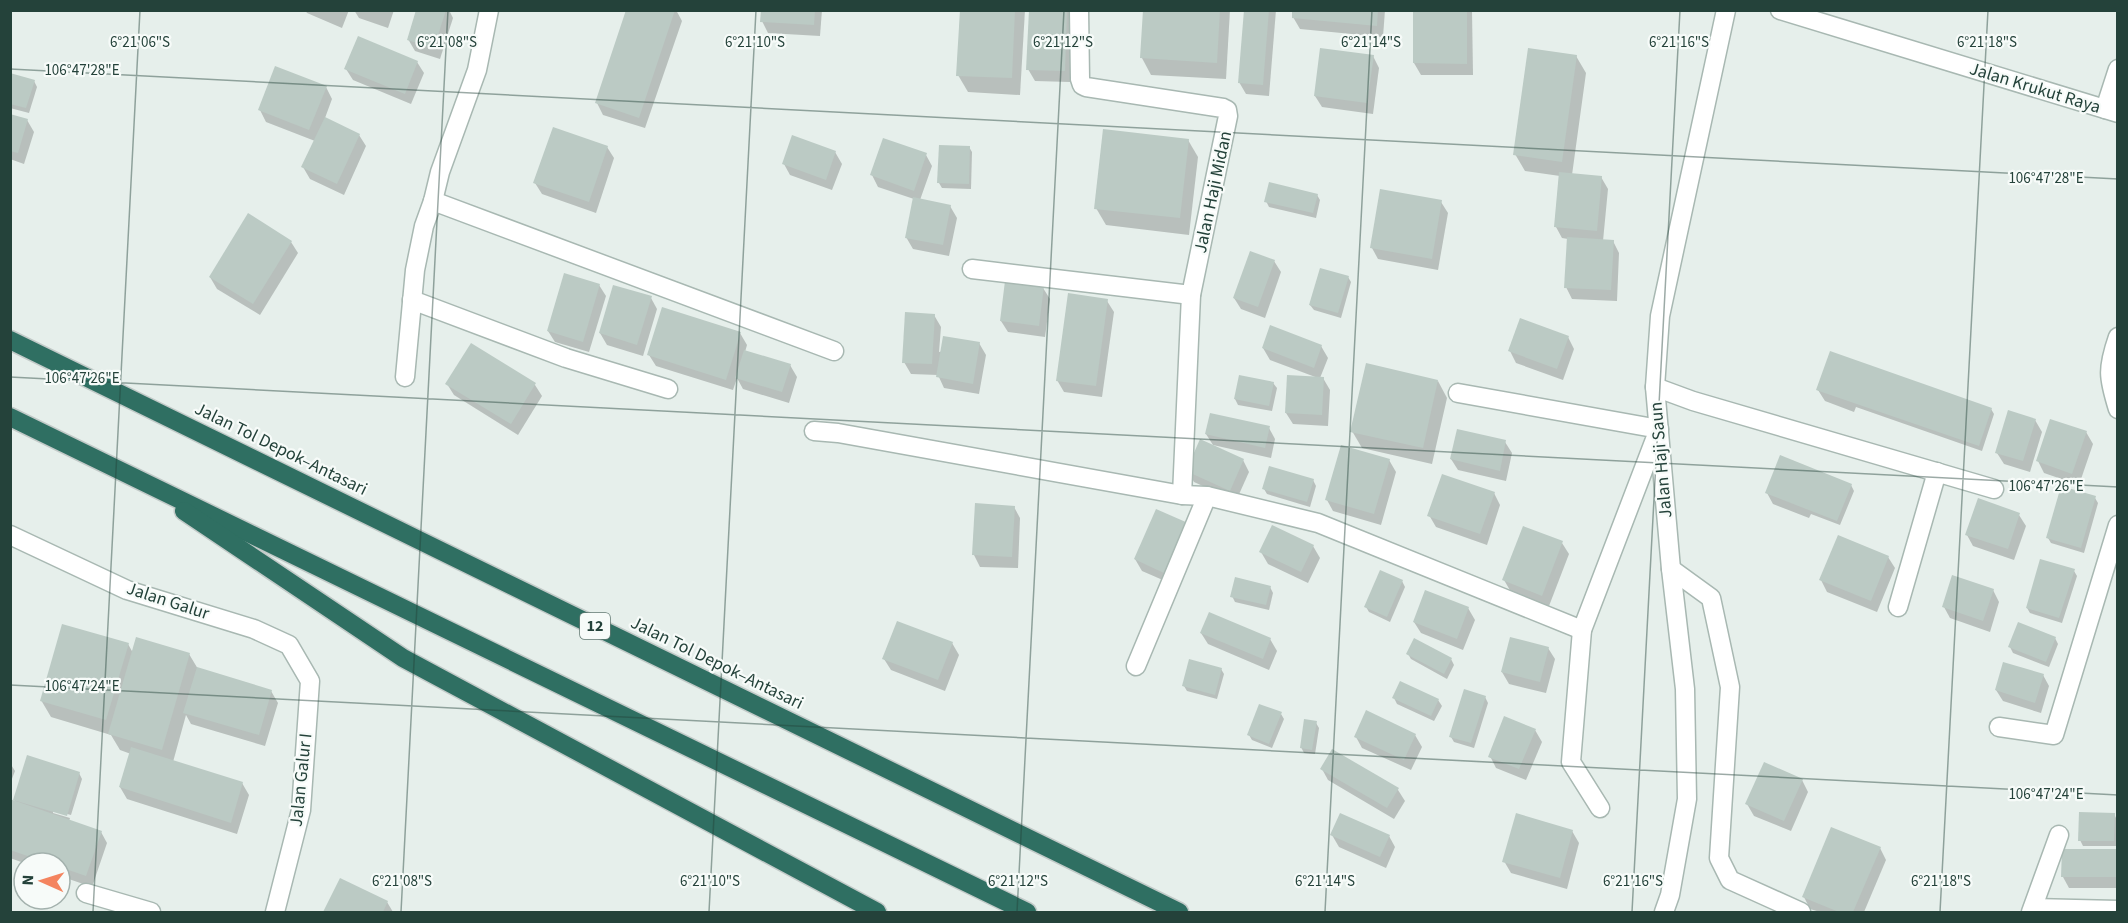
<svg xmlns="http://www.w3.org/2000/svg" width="2128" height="923" font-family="'Source Sans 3',sans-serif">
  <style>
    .shadow { fill: #0003 }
    .building { fill: #bbcac4 }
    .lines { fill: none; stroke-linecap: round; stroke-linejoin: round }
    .minor-casing { stroke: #a8b8b2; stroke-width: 21 }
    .highway-casing { stroke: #c2cac8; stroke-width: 21 }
    .minor { stroke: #fff; stroke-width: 18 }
    .highway { stroke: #2f6f62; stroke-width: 18 }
    .ticks { fill: none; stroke: #24423a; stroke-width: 1.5; stroke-opacity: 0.45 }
    .labels { text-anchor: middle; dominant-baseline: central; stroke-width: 4.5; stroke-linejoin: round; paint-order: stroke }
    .shield { fill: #f7fbf9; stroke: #637a73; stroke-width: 1.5 }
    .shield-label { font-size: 16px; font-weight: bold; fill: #24423a }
    .street-label { font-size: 18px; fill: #24423a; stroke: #f7fbf9 }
    .ticks-label { font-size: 15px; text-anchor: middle; fill: #24423a; stroke: #f7fbf9; stroke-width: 4.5; stroke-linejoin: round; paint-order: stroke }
  </style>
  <rect width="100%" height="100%" fill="#e6efeb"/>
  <g class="shadow">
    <polygon points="305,10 349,10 342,28 307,13"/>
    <polygon points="354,10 394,10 388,28 359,18"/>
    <polygon points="417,10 449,10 453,18 440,59 415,51 408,39"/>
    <polygon points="628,10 676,10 682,21 645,128 603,115 597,103"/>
    <polygon points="762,10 822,10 820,36 768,33 762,21"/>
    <polygon points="961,10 1025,10 1020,95 968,92 958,75"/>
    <polygon points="1030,10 1074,10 1070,82 1035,81 1028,69"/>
    <polygon points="1144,10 1230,10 1226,79 1151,75 1142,58"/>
    <polygon points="1246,10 1276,10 1269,96 1246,94 1239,82"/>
    <polygon points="1294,10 1385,10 1383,37 1300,29 1293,17"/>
    <polygon points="1414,10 1472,10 1473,75 1421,75 1414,63"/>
    <polygon points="1373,56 1379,68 1373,114 1322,107 1315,96"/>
    <polygon points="1576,56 1586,73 1572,175 1601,177 1608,189 1603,241 1613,241 1619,253 1617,301 1572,299 1566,287 1568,239 1562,238 1556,227 1560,176 1525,171 1515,154"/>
    <polygon points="417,62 424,73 411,104 353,80 346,69"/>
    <polygon points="10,74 34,81 37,87 29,113 10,108"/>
    <polygon points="326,87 332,99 325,118 359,135 366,146 344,195 310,179 303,167 315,141 266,122 260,110"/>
    <polygon points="10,115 27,120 34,132 24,164 10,159"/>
    <polygon points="1188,140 1198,157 1189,235 1106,225 1096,208"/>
    <polygon points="607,147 614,158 596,213 542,194 535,183"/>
    <polygon points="969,147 972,152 971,189 942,188 939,183"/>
    <polygon points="835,152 842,164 832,190 790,175 784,164"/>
    <polygon points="926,155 932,166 920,200 950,206 957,218 949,256 913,249 906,237 914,199 878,187 872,175"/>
    <polygon points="1317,195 1320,200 1316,218 1269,207 1266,201"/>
    <polygon points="1441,202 1448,213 1438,270 1378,259 1372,248"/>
    <polygon points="291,242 298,253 260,315 217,289 210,277"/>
    <polygon points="1274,261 1281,272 1265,318 1241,309 1234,298"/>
    <polygon points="1348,277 1351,282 1341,318 1314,310 1310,305"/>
    <polygon points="599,285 606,296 589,352 555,342 548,331"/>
    <polygon points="1043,288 1050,299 1045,337 1008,332 1001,321"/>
    <polygon points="651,298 657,309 643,356 607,345 600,333"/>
    <polygon points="1107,301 1114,312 1102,397 1064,392 1057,380"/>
    <polygon points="934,315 941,327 939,352 979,343 986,355 979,394 944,388 938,375 911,374 904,362"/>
    <polygon points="740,333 747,345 745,352 790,365 797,377 789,403 743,389 737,378 733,390 656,366 649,355"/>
    <polygon points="1568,337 1574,349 1563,380 1516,363 1510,351"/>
    <polygon points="1321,346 1328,358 1320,378 1323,378 1330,390 1328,426 1293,424 1286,413 1318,378 1270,360 1263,348"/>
    <polygon points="1438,381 1447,398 1432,464 1362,448 1352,431"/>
    <polygon points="1273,383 1277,388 1272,411 1238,405 1235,399"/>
    <polygon points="447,384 535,385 542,396 518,435 454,395"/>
    <polygon points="1818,390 1991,409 1994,414 1982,451 1856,407 1854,412 1825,401"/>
    <polygon points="2035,420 2042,432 2030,472 2004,464 1997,453"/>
    <polygon points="1269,428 1275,439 1271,458 1213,445 1206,434"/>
    <polygon points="2086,432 2093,444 2079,485 2044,473 2038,461"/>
    <polygon points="1505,442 1512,453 1506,481 1458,470 1451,459"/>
    <polygon points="1243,460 1249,472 1236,501 1194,482 1188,471"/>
    <polygon points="1389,460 1396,472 1381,525 1333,511 1327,500"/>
    <polygon points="1313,480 1316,486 1310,507 1267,494 1264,489"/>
    <polygon points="1851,485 1854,491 1840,525 1811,514 1809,518 1773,504 1767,493"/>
    <polygon points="1494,493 1500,505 1487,545 1436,527 1429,515"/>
    <polygon points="2095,498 2098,503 2084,553 2051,543 2048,538"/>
    <polygon points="1014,507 1020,518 1018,568 980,567 974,555"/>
    <polygon points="1157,511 1172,584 1142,571 1135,559"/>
    <polygon points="2019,515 2026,526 2014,560 1973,546 1967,535"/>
    <polygon points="1562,543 1569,554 1549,606 1511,592 1504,580"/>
    <polygon points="1313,546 1320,558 1308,583 1268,564 1261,552"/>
    <polygon points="1888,557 1895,568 1877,612 1827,592 1821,580"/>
    <polygon points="2074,571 2077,576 2062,623 2030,613 2027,608"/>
    <polygon points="1402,581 1405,587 1390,622 1369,612 1366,607"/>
    <polygon points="1270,587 1273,593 1269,610 1235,602 1232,596"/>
    <polygon points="1993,590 1999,602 1990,632 1950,618 1944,607"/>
    <polygon points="1468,608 1475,620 1463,650 1421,633 1414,622"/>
    <polygon points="1201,633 1270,639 1277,651 1269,670 1208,644"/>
    <polygon points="2055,638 2058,644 2049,667 2013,653 2010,647"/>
    <polygon points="952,643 959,655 945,691 891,670 884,659"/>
    <polygon points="128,644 133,653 189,654 198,669 271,691 278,703 265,746 191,724 186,715 173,762 242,783 249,795 237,834 127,799 120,787 131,754 120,750 111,735 51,717 41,700"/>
    <polygon points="1548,648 1555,659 1546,693 1509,684 1502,672"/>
    <polygon points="1408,654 1451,659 1454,665 1447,679 1411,659"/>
    <polygon points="1221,669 1224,674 1217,699 1187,691 1184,686"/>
    <polygon points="2043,675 2049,686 2041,713 2003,701 1996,690"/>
    <polygon points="1401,683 1438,700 1442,706 1434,721 1397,704 1394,698"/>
    <polygon points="1485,697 1488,703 1474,748 1454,742 1451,737"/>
    <polygon points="1281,714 1284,719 1272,748 1252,740 1249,735"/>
    <polygon points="1316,723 1319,728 1315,754 1304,753 1301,747"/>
    <polygon points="1535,730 1542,742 1526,780 1496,768 1490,756"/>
    <polygon points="1415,735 1422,747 1411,770 1362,748 1356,737"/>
    <polygon points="1332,751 1398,790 1405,801 1394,819 1328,780 1322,769"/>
    <polygon points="28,757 79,773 82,779 71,815 53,810 53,813 70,818 69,821 101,832 107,843 92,887 60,876 60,863 24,863 10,858 10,804 14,802"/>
    <polygon points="10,763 15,771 10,784"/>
    <polygon points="1802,780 1808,792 1791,831 1754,816 1747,804"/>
    <polygon points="2114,814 2117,820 2116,846 2083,846 2080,840"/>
    <polygon points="1572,831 1579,843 1567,889 1511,873 1504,861"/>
    <polygon points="1332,835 1389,836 1395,847 1386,868 1339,847"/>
    <polygon points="1880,848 1886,860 1864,912 1820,912 1810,909 1804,897"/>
    <polygon points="2118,851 2118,888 2069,888 2063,877"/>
    <polygon points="341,880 387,902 393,912 325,912"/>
  </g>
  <g class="building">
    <polygon points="416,10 446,10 434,48 407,40"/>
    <polygon points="626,10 675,10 639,118 595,103"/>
    <polygon points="761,10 815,10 814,25 760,22"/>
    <polygon points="960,10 1015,10 1012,78 956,76"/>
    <polygon points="1029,10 1067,10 1065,71 1026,70"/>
    <polygon points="1143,10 1220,10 1217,63 1140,58"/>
    <polygon points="1244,10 1269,10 1263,85 1238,83"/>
    <polygon points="1292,10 1378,10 1377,26 1292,18"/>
    <polygon points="1413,10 1467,10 1467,64 1413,63"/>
    <polygon points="358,36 418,61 405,94 344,69"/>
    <polygon points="1320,48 1374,55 1367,103 1314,96"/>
    <polygon points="1528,48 1577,55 1562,162 1513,155"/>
    <polygon points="275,66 327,86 309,130 258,110"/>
    <polygon points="10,73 35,80 26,108 10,104"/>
    <polygon points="10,114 28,119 18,153 10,151"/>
    <polygon points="325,117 360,134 337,184 301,167"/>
    <polygon points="553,127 608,146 589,202 533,183"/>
    <polygon points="1103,129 1189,139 1180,218 1094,209"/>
    <polygon points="792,135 836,151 826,180 782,164"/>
    <polygon points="883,138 927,153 914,191 870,175"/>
    <polygon points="939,145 970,146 969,184 937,183"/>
    <polygon points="1559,172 1602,176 1597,231 1554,227"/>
    <polygon points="1269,182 1318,194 1313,213 1264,202"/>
    <polygon points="1380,189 1442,200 1432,259 1370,248"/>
    <polygon points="913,197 951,205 943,245 905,238"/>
    <polygon points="248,213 292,241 253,304 209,277"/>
    <polygon points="1567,237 1614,240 1611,290 1564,288"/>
    <polygon points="1250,251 1275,260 1258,307 1233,298"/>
    <polygon points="1320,268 1349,276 1338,313 1309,305"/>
    <polygon points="564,273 600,284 583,342 547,331"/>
    <polygon points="1005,281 1044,286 1039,326 1000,321"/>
    <polygon points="613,285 652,296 637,345 599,333"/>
    <polygon points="1068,293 1108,299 1096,386 1056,381"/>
    <polygon points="662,307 741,332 726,380 647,355"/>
    <polygon points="905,312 935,314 932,364 902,363"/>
    <polygon points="1520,318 1569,336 1557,369 1508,351"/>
    <polygon points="1270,325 1322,345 1314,368 1262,348"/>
    <polygon points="943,336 980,342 973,384 936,377"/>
    <polygon points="471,343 536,383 511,424 445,384"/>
    <polygon points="744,350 791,364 782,392 735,378"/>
    <polygon points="1830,351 1992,408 1979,446 1816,390"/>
    <polygon points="1366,363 1438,380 1423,448 1350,432"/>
    <polygon points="1239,375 1274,382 1269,406 1234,399"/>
    <polygon points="1287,375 1324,377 1322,415 1285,413"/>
    <polygon points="2008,410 2036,419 2023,461 1995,453"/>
    <polygon points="1210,413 1270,426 1265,448 1205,434"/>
    <polygon points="2050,419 2087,431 2072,474 2036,461"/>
    <polygon points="1457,429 1506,440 1500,471 1450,459"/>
    <polygon points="1200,439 1244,459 1230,491 1186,471"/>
    <polygon points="1341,445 1390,459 1374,514 1325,500"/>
    <polygon points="1780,455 1852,484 1837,521 1765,493"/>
    <polygon points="1269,466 1314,479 1307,502 1262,489"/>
    <polygon points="1442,474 1495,492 1480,534 1427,516"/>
    <polygon points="2061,486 2096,496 2081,548 2046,538"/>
    <polygon points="1978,498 2020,513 2008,549 1965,535"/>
    <polygon points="975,503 1015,506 1012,557 972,555"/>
    <polygon points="1156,509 1188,523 1166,574 1134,559"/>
    <polygon points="1272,525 1314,545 1301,572 1259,552"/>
    <polygon points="1523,526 1563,541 1542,596 1502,580"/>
    <polygon points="1838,535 1889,556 1871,601 1819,580"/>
    <polygon points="2040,559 2075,569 2059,618 2026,608"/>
    <polygon points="1380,570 1403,580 1387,617 1364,607"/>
    <polygon points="1952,575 1994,589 1983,621 1942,607"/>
    <polygon points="1235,577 1271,586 1266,605 1230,597"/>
    <polygon points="1425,590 1469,607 1457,639 1413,622"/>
    <polygon points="1209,612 1271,638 1263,659 1200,633"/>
    <polygon points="897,621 953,642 938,680 882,659"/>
    <polygon points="2018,622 2056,637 2046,662 2008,647"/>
    <polygon points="62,624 129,643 106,720 40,701"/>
    <polygon points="136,637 190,653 162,750 108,734"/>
    <polygon points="1510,637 1549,647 1540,682 1501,672"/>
    <polygon points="1414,638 1452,658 1444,674 1406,654"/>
    <polygon points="1189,659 1222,668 1215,695 1182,686"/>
    <polygon points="2003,662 2044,674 2035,703 1995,690"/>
    <polygon points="197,667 272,690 259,735 183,713"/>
    <polygon points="1400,681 1439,699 1431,716 1392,698"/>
    <polygon points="1464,689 1486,696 1471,743 1449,737"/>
    <polygon points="1259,704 1282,712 1269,744 1247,735"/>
    <polygon points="1366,710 1416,734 1404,760 1354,737"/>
    <polygon points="1504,716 1536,729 1519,769 1488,757"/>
    <polygon points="1304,719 1317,721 1312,750 1300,748"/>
    <polygon points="131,747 243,782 231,823 119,787"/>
    <polygon points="1332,749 1399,788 1387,808 1320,769"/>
    <polygon points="27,755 80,772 67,816 13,800"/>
    <polygon points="1764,762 1803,779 1784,821 1745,804"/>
    <polygon points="10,799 102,831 86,876 60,867 60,863 48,863 10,850"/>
    <polygon points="2079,812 2115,813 2114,841 2078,841"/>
    <polygon points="1340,813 1390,835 1380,857 1330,835"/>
    <polygon points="1516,813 1573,830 1560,878 1502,862"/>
    <polygon points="1831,827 1881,847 1853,912 1839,912 1802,897"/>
    <polygon points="2062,849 2118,849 2118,877 2061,877"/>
    <polygon points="340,878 388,901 383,912 323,912"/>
  </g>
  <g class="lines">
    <defs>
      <g id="minor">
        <polyline points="1079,10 1080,79 1082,85 1086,87 1223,108 1227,110 1228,116 1191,295 1182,495"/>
        <polyline points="1780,10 2118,113"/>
        <polyline points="2105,109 2118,69"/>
        <polyline points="433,201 834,351"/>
        <polyline points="972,269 1191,295"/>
        <polyline points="412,300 566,358 668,389"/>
        <path d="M2118,337C2107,369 2108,377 2118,409"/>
        <polyline points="405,377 415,270 424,226 433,201 440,172 477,70 489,10"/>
        <polyline points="1655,387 1693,401 1994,489"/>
        <polyline points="1458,393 1659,429 1582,630 1571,762 1600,808"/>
        <polyline points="814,431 838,433 1182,495 1207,496 1318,523 1582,630"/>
        <polyline points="10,535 127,590 254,629 289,645 310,681 301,810 275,912"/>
        <polyline points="1671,569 1711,598 1730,687 1719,858 1730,880 1801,912"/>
        <polyline points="1898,607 1937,472"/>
        <polyline points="1136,666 1207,496"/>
        <polyline points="1999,727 2054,735 2118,525"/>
        <polyline points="86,893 151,912"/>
        <polyline points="2033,908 2118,910"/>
        <polyline points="1664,912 1670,895 1687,799 1685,689 1671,569 1655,387 1660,316 1726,10"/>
        <polyline points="2031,912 2059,835"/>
      </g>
      <g id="highway">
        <polyline points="10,340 1179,912"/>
        <polyline points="10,417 1027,912"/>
        <polyline points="184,511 403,658 877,912"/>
      </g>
    </defs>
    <use href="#minor" class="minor-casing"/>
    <use href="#highway" class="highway-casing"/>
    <use href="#minor" class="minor"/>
    <use href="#highway" class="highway"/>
  </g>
  <path class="ticks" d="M10,69L2118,179M10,377L2118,487M10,685L2118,795M93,912L140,10M401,912L448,10M709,912L756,10M1017,912L1064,10M1325,912L1372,10M1632,912L1680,10M1940,912L1988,10"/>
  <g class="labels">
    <rect class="shield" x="580" y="613" width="30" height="26" rx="4.5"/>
    <g class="shield-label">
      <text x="595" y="626">12</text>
    </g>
    <g class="street-label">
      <text transform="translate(2035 88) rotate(17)">Jalan Krukut Raya</text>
      <text transform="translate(1213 192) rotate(-78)">Jalan Haji Midan</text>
      <text transform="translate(281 449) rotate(26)">Jalan Tol Depok–Antasari</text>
      <text transform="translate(1661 460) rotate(-95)">Jalan Haji Saun</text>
      <text transform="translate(168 601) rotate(18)">Jalan Galur</text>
      <text transform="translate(717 663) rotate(26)">Jalan Tol Depok–Antasari</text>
      <text transform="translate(301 780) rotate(-84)">Jalan Galur I</text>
    </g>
  </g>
  <g class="ticks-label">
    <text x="140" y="47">6°21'06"S</text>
    <text x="447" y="47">6°21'08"S</text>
    <text x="755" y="47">6°21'10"S</text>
    <text x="1063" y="47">6°21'12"S</text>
    <text x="1371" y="47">6°21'14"S</text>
    <text x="1679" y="47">6°21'16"S</text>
    <text x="1987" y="47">6°21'18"S</text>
    <text x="82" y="75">106°47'28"E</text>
    <text x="2046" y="183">106°47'28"E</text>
    <text x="82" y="383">106°47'26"E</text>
    <text x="2046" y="491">106°47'26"E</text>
    <text x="82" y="691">106°47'24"E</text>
    <text x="2046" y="799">106°47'24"E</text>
    <text x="402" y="886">6°21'08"S</text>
    <text x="710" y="886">6°21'10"S</text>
    <text x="1018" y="886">6°21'12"S</text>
    <text x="1325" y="886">6°21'14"S</text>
    <text x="1633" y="886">6°21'16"S</text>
    <text x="1941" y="886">6°21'18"S</text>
  </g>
  <rect width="2128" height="923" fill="none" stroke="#24423a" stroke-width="24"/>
  <g transform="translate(42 881) rotate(273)"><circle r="28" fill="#f7fbf9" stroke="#a3b1ad" stroke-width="1.5"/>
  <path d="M0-4.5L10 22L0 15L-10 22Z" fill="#f4845f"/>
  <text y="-9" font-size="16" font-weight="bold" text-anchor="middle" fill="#24423a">N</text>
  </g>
</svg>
